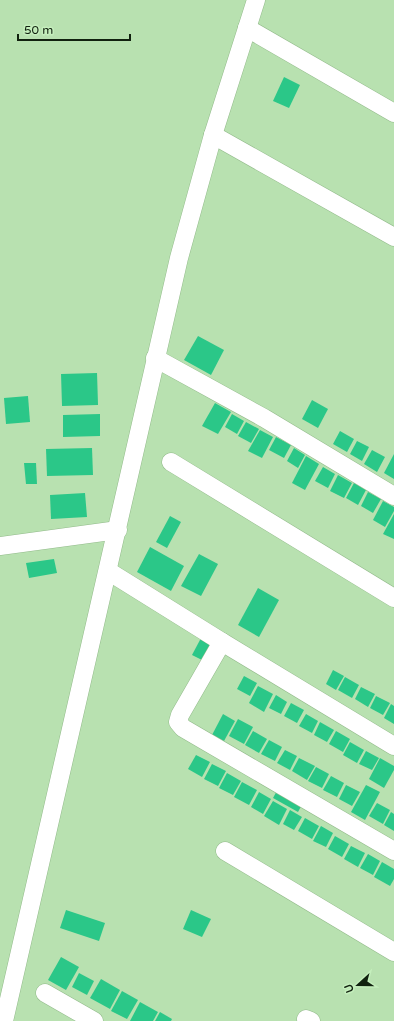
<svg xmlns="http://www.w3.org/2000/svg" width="394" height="1021" font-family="'Varela Round',sans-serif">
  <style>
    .building { fill: #2bc788 }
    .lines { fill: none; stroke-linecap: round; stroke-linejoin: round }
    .minor-casing { stroke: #92ba8a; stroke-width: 19 }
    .minor { stroke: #fff; stroke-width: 18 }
  </style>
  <rect width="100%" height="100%" fill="#b8e1b0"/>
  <g class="building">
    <polygon points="284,77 300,85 289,108 273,101"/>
    <polygon points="198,336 224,350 211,375 184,360"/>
    <polygon points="97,373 98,405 62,406 61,374"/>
    <polygon points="28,396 30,422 6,424 4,398"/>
    <polygon points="312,400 328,409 318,428 302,419"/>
    <polygon points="215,403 231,412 218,434 202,426"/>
    <polygon points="100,414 100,436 63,437 63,415"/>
    <polygon points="232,414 244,421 237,434 225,427"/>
    <polygon points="246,422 259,429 251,443 238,436"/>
    <polygon points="260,430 273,437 262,458 248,451"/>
    <polygon points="340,431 354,439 347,452 333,444"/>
    <polygon points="276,437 291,445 284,458 269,450"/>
    <polygon points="357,441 369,447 362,461 350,454"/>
    <polygon points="92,448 93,475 47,476 46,449"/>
    <polygon points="294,448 305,455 298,468 287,461"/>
    <polygon points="372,450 385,457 377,472 364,464"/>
    <polygon points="394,454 394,479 384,473"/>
    <polygon points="306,456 319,464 305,490 292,483"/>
    <polygon points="24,463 36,463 37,484 26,484"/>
    <polygon points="323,467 335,474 328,488 315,481"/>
    <polygon points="338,475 352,483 344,498 330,491"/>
    <polygon points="354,483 366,490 358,505 346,498"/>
    <polygon points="368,492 381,499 373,513 361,506"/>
    <polygon points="85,493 87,517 51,519 50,495"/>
    <polygon points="383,501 394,507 394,511 385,527 373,520"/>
    <polygon points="394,514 394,539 383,534"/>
    <polygon points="170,516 181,522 167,548 156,542"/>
    <polygon points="150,547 184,566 171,591 137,572"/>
    <polygon points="199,554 218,564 201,596 181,586"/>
    <polygon points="54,559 57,573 29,578 26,563"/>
    <polygon points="258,588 279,600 259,637 238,625"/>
    <polygon points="201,638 215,646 206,662 192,655"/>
    <polygon points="333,670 344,676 336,690 326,684"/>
    <polygon points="244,676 257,683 250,696 237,689"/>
    <polygon points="345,677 359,685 352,698 338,690"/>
    <polygon points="258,686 273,694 264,712 249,703"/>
    <polygon points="361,687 375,694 368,707 355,699"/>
    <polygon points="276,695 287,702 281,714 269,708"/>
    <polygon points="376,696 390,703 383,715 370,708"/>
    <polygon points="291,703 304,710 297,723 284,716"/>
    <polygon points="391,704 394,706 394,724 384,718"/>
    <polygon points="223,714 235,721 224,741 212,735"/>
    <polygon points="306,714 318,721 312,733 299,726"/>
    <polygon points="238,719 253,727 244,744 229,736"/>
    <polygon points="320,722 334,730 327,742 314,735"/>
    <polygon points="253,731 267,739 259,753 245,745"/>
    <polygon points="336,731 350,739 343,752 329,744"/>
    <polygon points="269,740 282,747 275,761 261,754"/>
    <polygon points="350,742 364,750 357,763 343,755"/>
    <polygon points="285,750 297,756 290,770 277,763"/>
    <polygon points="366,751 379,758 372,770 359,764"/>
    <polygon points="196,755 210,762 202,777 188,769"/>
    <polygon points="299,758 315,766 307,780 292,771"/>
    <polygon points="380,758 394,766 394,770 384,788 369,779"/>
    <polygon points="212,764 226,771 218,786 204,779"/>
    <polygon points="316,767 329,774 322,788 308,781"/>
    <polygon points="227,773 241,781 233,795 219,788"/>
    <polygon points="331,776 344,783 337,797 323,790"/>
    <polygon points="242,782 257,790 249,805 234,797"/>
    <polygon points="346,785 360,792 352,806 339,799"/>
    <polygon points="366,785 380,792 365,820 351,812"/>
    <polygon points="279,787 304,801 298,812 273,798"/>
    <polygon points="259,792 271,799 263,814 251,807"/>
    <polygon points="273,801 287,809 279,825 264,816"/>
    <polygon points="377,803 390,810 383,824 369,816"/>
    <polygon points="290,810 302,817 294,830 283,824"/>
    <polygon points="391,812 394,814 394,831 384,825"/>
    <polygon points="305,818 319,826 312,839 298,831"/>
    <polygon points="321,826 333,833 326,847 313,841"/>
    <polygon points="335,836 349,844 342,857 328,849"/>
    <polygon points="351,846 365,853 358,867 344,859"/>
    <polygon points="368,854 380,861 373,875 360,868"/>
    <polygon points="382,862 394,869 394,879 390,886 374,877"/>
    <polygon points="66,910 105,923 99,941 60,928"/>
    <polygon points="191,910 211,919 202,937 183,929"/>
    <polygon points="61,957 79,967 66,990 48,980"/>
    <polygon points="79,973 94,981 87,995 72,987"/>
    <polygon points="101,979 120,990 110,1009 90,998"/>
    <polygon points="122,991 138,1000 127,1019 111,1011"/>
    <polygon points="140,1002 158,1012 153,1021 130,1021"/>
    <polygon points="160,1012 172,1019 171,1021 155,1021"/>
  </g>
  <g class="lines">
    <defs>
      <g id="minor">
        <polyline points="247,28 394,113"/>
        <polyline points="213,135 394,237"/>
        <polyline points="155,358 264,418 394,496"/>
        <polyline points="171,462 394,598"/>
        <polyline points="0,546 118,530"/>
        <polyline points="108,571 222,642"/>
        <polyline points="394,746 222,642 180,715 178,722 183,728 394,851"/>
        <polyline points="225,851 394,952"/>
        <polyline points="45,993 94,1021"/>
        <polyline points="306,1019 311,1021"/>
        <polyline points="4,1021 179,258 213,135 256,0"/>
      </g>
    </defs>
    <use href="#minor" class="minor-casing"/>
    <use href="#minor" class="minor"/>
  </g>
  <g transform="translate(358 985) rotate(249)" stroke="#c5efbd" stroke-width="3" paint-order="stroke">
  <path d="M0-3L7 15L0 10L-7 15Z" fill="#11210f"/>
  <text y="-6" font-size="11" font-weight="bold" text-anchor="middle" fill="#11210f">U</text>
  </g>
  <path d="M18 34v6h112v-6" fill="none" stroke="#11210f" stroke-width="2"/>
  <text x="24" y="34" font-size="12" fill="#11210f" stroke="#c5efbd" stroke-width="3" paint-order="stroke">50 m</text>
</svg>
